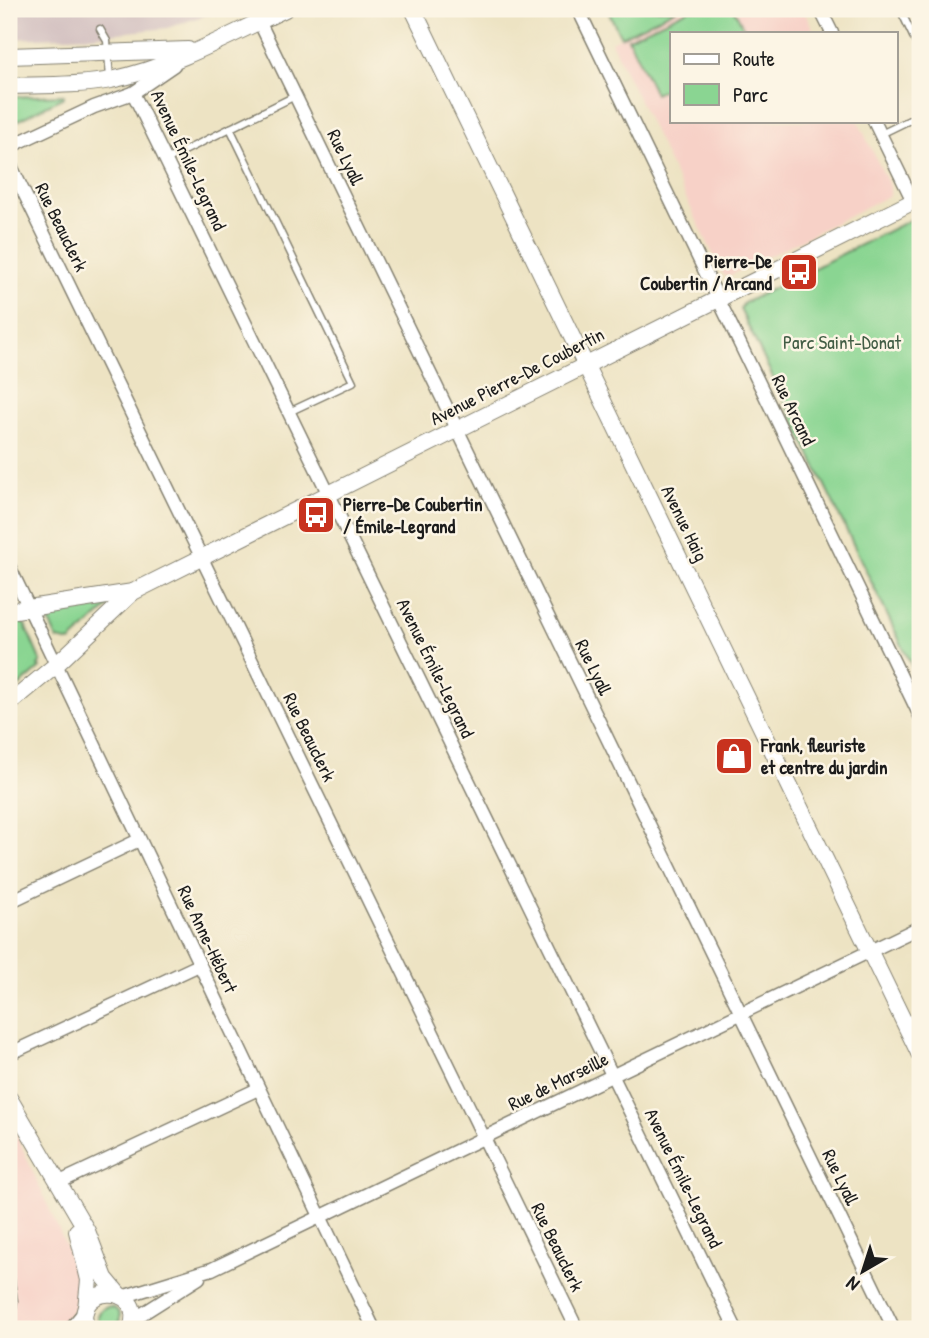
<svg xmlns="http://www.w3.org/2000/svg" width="929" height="1338" font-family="'Patrick Hand',sans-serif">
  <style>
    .built { fill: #f7d1c7 }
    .industrial { fill: #d2bfc0 }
    .green { fill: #8ad592; stroke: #537857; stroke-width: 2 }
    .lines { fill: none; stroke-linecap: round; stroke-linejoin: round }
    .lane-casing { stroke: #848070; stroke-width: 9 }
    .street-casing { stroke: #848070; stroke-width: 15 }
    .secondary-casing { stroke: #848070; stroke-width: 18 }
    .lane { stroke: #fff; stroke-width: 6 }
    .street { stroke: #fff; stroke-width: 12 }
    .secondary { stroke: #fff; stroke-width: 16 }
    .labels { text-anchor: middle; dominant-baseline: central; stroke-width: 5; stroke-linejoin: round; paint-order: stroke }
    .street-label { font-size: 19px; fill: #1c1c1c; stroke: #fcf5e5 }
    .poi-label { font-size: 19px; font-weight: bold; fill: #1c1c1c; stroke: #fcf5e5; text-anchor: start }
    .park-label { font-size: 19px; fill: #425d45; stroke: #fcf5e5 }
  </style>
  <rect width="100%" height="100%" fill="#fcf5e5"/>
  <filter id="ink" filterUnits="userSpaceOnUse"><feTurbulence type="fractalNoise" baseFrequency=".0143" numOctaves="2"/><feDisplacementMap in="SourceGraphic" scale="14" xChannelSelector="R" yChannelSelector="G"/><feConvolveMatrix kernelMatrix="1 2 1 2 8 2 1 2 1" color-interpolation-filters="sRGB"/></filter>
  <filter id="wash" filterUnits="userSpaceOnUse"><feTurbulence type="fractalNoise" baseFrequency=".00686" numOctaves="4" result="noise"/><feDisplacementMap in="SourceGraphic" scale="28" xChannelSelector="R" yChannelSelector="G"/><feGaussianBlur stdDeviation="1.57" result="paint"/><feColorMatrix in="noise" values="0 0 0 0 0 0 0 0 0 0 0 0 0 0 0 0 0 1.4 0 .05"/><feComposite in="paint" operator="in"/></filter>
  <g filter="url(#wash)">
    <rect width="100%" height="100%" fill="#ede3c3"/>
    <g class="built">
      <polygon points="677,9 803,9 815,33 672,33 672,121 858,121 890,187 890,195 729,276 723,275 611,42"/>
      <polygon points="9,1118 85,1289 70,1314 56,1329 9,1329"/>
    </g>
    <polygon class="industrial" points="9,9 224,9 167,28 90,36 9,39"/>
    <g class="green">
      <polygon points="607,9 677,9 621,37"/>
      <polygon points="690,9 734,9 746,33 672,33 672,86 655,94 628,38"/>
      <polygon points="64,95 64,97 9,125 9,97"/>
      <polygon points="920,215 920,683 740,309 744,303"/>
      <polygon points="116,600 70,642 57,639 49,622 56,611"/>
      <polygon points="16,618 25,625 41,662 38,666 40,668 9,695 9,619"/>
      <circle cx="109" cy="1318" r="11"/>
    </g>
  </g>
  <g filter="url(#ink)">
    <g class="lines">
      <defs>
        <g id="lane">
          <polyline points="900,9 920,51"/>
          <polyline points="100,29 107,41 110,78"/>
          <polyline points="230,128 353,382 289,412"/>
          <polyline points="881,134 920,115"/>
          <polyline points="166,160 295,96"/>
          <polyline points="9,1268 14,1301 9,1329"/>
        </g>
        <g id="street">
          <polyline points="578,9 920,716"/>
          <polyline points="820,9 832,33"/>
          <polyline points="259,21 894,1329"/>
          <polyline points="133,93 736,1329"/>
          <polyline points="874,121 913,201"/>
          <polyline points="9,147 94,107 133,93 174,65"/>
          <polyline points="9,162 577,1329"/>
          <polyline points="9,566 374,1329"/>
          <polyline points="9,902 139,840"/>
          <polyline points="9,1054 199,965"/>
          <polyline points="60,1182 258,1089"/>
          <polyline points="122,1297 212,1269 920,927"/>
          <polyline points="132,1326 142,1314 199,1278"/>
          <polyline points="70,1329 85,1311"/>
        </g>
        <g id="secondary">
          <polyline points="413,9 920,1055"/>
          <polyline points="9,56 188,50"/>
          <path d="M9,86C43,85 77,86 111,80C170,68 230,35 285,9"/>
          <polyline points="9,611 133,592"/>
          <polyline points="9,704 56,665 133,592 920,198"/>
          <polyline points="9,1098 87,1231 105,1278 120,1296"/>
          <polyline points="77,1231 89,1280 86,1309"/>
          <path d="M87,1329C69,1283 148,1281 131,1329"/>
        </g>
      </defs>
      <use href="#lane" class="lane-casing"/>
      <use href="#street" class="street-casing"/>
      <use href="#secondary" class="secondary-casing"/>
      <use href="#lane" class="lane"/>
      <use href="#street" class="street"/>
      <use href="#secondary" class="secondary"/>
    </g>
  </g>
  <defs>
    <symbol id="bus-square" viewBox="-11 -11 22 22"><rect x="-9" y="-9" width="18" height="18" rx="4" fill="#c8321e" stroke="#fcf5e5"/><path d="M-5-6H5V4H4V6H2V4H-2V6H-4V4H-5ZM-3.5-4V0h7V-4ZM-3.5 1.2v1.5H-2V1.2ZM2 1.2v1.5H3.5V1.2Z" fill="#fff"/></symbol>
    <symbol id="shop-square" viewBox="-11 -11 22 22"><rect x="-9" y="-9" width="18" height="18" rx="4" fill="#c8321e" stroke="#fcf5e5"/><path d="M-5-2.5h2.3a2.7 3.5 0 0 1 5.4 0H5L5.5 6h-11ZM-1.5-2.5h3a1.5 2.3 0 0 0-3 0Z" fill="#fff"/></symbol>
  </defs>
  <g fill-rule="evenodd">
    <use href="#bus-square" x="777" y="250" width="44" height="44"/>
    <use href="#bus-square" x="294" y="493" width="44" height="44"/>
    <use href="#shop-square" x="712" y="734" width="44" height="44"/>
  </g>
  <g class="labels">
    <g class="street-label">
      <text transform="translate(346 157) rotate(64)">Rue Lyall</text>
      <text transform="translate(189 160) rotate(65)">Avenue Émile-Legrand</text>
      <text transform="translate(62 227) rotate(64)">Rue Beauclerk</text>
      <text transform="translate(517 376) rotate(-27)">Avenue Pierre-De Coubertin</text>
      <text transform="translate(794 410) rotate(64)">Rue Arcand</text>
      <text transform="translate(685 523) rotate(64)">Avenue Haig</text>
      <text transform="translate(594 667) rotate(64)">Rue Lyall</text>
      <text transform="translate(436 668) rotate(64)">Avenue Émile-Legrand</text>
      <text transform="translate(310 737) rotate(64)">Rue Beauclerk</text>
      <text transform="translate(208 939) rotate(65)">Rue Anne-Hébert</text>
      <text transform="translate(558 1081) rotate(-26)">Rue de Marseille</text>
      <text transform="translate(841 1177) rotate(64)">Rue Lyall</text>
      <text transform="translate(684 1178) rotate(64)">Avenue Émile-Legrand</text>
      <text transform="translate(558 1247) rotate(64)">Rue Beauclerk</text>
    </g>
    <g class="poi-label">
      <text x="772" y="261" text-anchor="end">Pierre-De<tspan x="772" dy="22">Coubertin / Arcand</tspan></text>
      <text x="343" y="504">Pierre-De Coubertin<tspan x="343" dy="22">/ Émile-Legrand</tspan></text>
      <text x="761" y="745">Frank, fleuriste<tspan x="761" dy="22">et centre du jardin</tspan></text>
    </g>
    <g class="park-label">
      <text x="842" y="342">Parc Saint-Donat</text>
    </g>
  </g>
  <rect width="929" height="1338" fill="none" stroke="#fcf5e5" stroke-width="35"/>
  <rect x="670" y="32" width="228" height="91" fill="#fcf5e5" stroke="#a29e95" stroke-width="2"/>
  <rect x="684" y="54" width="35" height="10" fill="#ffffff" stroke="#a29e95" stroke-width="2"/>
  <text x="733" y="66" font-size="21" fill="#1c1c1c">Route</text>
  <rect x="684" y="84" width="35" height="21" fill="#8ad592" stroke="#a29e95" stroke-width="2"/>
  <text x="733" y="102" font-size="21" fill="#1c1c1c">Parc</text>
  <g transform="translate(863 1271) rotate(219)" stroke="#fcf5e5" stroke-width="5" paint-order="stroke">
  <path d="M0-5L12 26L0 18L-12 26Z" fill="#1c1c1c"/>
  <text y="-10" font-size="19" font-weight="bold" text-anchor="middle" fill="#1c1c1c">N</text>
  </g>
</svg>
